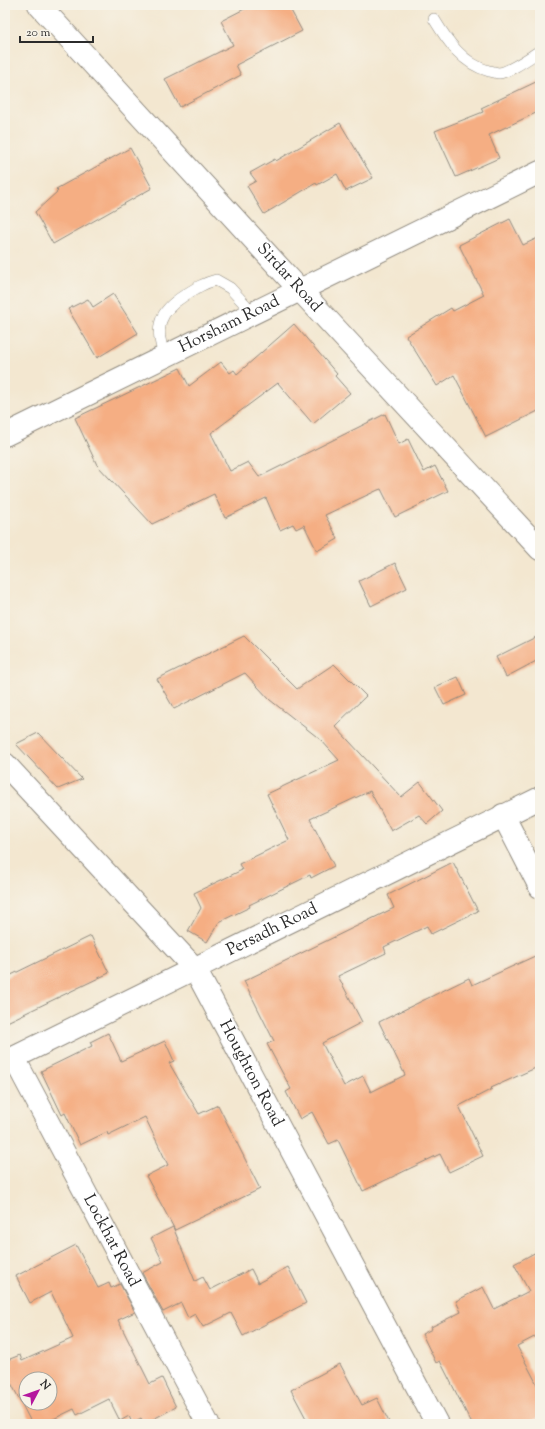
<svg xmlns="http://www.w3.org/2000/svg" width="545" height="1429" font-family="'Sorts Mill Goudy',serif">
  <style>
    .building { fill: #f5ae83; fill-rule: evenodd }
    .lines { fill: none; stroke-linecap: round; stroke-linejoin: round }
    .lane-casing { stroke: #8f897e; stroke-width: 12 }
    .street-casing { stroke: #8f897e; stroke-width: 24 }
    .lane { stroke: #fff; stroke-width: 11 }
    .street { stroke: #fff; stroke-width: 22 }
    .labels { text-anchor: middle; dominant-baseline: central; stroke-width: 3; stroke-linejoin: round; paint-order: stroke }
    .street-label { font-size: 17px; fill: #2b2b2b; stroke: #f7f3e8 }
  </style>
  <rect width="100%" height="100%" fill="#f7f3e8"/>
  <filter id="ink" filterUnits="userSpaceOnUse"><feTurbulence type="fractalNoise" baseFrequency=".025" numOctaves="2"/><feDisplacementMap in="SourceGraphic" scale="8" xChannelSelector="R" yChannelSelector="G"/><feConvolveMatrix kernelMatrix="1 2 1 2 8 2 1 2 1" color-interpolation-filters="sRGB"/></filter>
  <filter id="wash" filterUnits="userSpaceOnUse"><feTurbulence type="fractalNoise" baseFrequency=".012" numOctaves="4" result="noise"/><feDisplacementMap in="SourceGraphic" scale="16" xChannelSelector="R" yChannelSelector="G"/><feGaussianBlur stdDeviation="0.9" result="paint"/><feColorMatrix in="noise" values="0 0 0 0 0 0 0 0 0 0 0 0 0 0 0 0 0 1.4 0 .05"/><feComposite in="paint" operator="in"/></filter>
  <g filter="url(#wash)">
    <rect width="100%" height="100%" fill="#f3e7d0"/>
    <g id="blocks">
      <g class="building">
        <polygon points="252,5 288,5 302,31 236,65 241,75 180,107 165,79 233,45 221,21"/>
        <polygon points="540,80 540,111 489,135 499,158 456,177 435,131 483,112 481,108"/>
        <polygon points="340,123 373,178 346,191 337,174 317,185 316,183 264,214 247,186 256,181 250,173 275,159 276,161"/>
        <polygon points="130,148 152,188 53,244 35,212 58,191 56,189"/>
        <polygon points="510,219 523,245 540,237 540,410 486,437 454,375 437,386 406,336 451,308 453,311 484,295 459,245"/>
        <polygon points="113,294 138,333 97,358 68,309 88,299 93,307"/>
        <polygon points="294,324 337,374 335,376 350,393 313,424 278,383 211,433 230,471 248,462 259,477 385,414 399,444 408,439 424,472 435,466 448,491 395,517 381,489 378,490 325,515 338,539 317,551 304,525 296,529 293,524 280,530 266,498 225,518 214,494 152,524 97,465 75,418 180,368 189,386 221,362 230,373 234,370 237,374"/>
        <polygon points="395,563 407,588 371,606 359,581"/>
        <polygon points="540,635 540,659 506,677 496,657"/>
        <polygon points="244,636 297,689 334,664 366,696 335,726 401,797 420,782 442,811 427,824 419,815 391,831 370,791 310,819 334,866 311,878 310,875 249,905 250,907 219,922 207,942 188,931 201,908 194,893 242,870 239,864 289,840 267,794 339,760 321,740 270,700 245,673 174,709 157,679"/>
        <polygon points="458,677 466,695 444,705 435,687"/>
        <polygon points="38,733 82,779 58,789 16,744"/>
        <polygon points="453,862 478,911 431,934 427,926 384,947 386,953 338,976 362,1022 322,1043 344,1086 363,1076 371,1092 405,1075 379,1022 469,978 472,985 535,956 540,967 540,1066 491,1088 492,1089 459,1106 483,1156 449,1172 440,1154 363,1191 338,1140 329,1144 312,1112 300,1119 286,1092 291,1089 267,1044 274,1041 244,981 394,908 388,895"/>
        <polygon points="91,936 109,973 5,1023 5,978"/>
        <polygon points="108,1033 121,1061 165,1041 174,1061 169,1063 199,1114 218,1105 260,1189 175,1230 146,1176 168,1165 145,1117 108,1135 107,1132 80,1145 65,1113 62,1115 41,1071 92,1046 90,1042"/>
        <polygon points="173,1227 195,1281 203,1277 210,1290 251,1269 258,1283 288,1267 306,1303 243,1336 231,1313 203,1327 195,1314 188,1318 181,1303 163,1312 142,1273 163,1262 151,1238"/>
        <path d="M76,1245L98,1288L109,1283L111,1288L120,1284L135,1312L118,1320L150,1384L162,1378L176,1407L144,1424L141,1418L132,1423L129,1416L120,1421L109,1399L77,1415L74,1409L43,1424H32L11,1383L5,1386V1361L20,1355L22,1361L73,1338L51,1292L30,1303L16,1276ZM26,1379H50V1403H26Z"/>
        <polygon points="540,1250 540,1334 517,1346 540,1390 540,1417 525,1424 472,1424 440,1361 436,1363 422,1334 432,1329 431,1327 461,1312 456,1301 483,1287 494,1309 529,1291 514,1264"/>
        <polygon points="340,1364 362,1405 377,1398 390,1424 309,1424 291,1390"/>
      </g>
    </g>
  </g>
  <g filter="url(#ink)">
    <use href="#blocks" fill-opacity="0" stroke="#8f897e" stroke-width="1"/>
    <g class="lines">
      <defs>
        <g id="lane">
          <path d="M434,19C448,42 463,64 489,71C492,71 496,73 499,73C510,72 530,57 540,51"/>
          <path d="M165,357C154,328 158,312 185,295C196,288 204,283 216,280L230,288L253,313"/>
        </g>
        <g id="street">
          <path id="s1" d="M39,5L299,289L540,549"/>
          <path id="s2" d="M5,435L540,172"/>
          <path id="s3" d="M5,764L195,969L437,1424"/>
          <polyline points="503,815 540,887"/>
          <path id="s4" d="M14,1058L208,1424"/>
          <path id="s5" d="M5,1062L540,798"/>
        </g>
      </defs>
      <use href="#lane" class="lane-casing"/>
      <use href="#street" class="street-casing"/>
      <use href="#lane" class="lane"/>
      <use href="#street" class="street"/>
    </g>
  </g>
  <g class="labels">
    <g class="street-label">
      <text stroke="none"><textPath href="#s1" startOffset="370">Sirdar Road</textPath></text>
      <text stroke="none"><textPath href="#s2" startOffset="250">Horsham Road</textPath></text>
      <text stroke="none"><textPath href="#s5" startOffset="298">Persadh Road</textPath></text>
      <text stroke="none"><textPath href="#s3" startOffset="398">Houghton Road</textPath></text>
      <text stroke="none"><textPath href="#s4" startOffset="207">Lockhat Road</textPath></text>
    </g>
  </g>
  <rect width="545" height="1429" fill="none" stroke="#f7f3e8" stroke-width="20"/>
  <g transform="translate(38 1391) rotate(49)"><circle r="19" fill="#f7f3e8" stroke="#a5a39c"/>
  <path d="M0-3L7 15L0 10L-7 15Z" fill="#b5179e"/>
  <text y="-6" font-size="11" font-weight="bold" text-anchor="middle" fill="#2b2b2b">N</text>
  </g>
  <path d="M20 36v6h73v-6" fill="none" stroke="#2b2b2b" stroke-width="2"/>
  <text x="26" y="36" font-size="12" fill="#2b2b2b" stroke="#f7f3e8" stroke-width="3" paint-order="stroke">20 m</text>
</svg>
